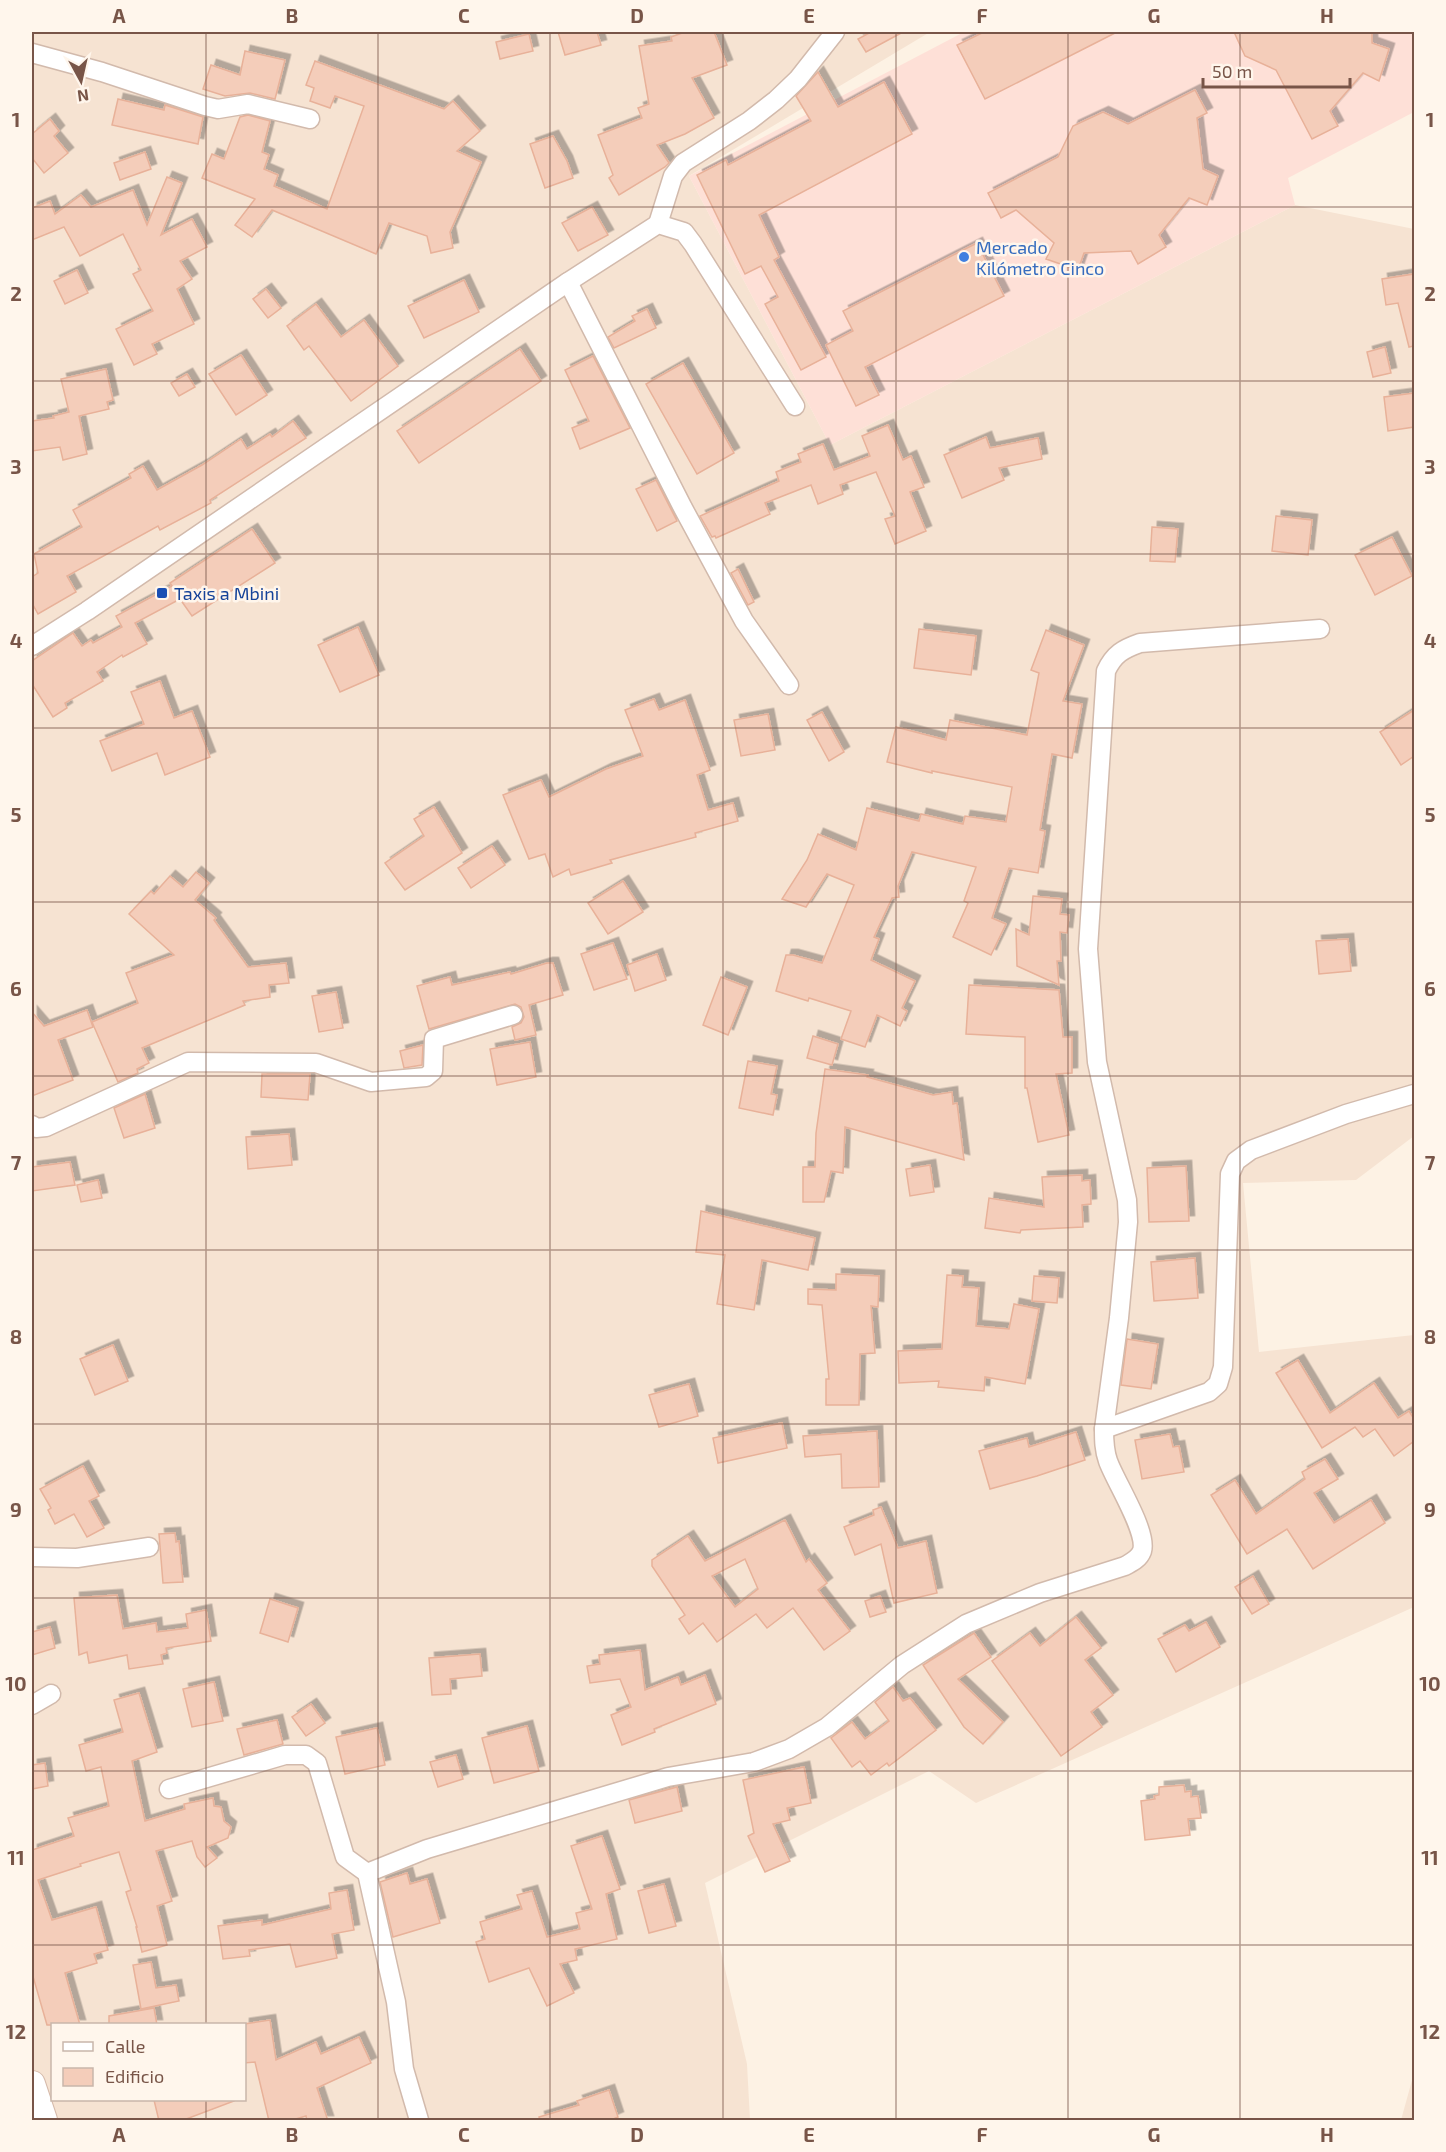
<svg xmlns="http://www.w3.org/2000/svg" width="1446" height="2152" font-family="'Exo 2',sans-serif">
  <style>
    .residential { fill: #f6e3d2; fill-rule: evenodd }
    .commercial { fill: #fee0d7 }
    .building { fill: #f4cdba; stroke: #e8b199; stroke-width: 1.5; fill-rule: evenodd; filter: url(#shadow) }
    .lines { fill: none; stroke-linecap: round; stroke-linejoin: round }
    .minor-casing { stroke: #d2baac; stroke-width: 21 }
    .secondary-casing { stroke: #d5baaa; stroke-width: 28 }
    .minor { stroke: #fff; stroke-width: 18 }
    .secondary { stroke: #fff; stroke-width: 26 }
    .grid { fill: none; stroke: #785548; stroke-width: 1.5; stroke-opacity: 0.55 }
    .shop-dot { fill: #3f7fe0; stroke: #fff6ec; stroke-width: 2 }
    .transit-dot { fill: #1a4fb4; stroke: #fff6ec; stroke-width: 2 }
    .labels { text-anchor: middle; dominant-baseline: central; stroke-width: 5; stroke-linejoin: round; paint-order: stroke }
    .shop-label { font-size: 18px; fill: #366cbe; stroke: #fff6ec; text-anchor: start }
    .transit-label { font-size: 18px; fill: #164399; stroke: #fff6ec; text-anchor: start }
    .neatline { fill: none; stroke: #785548; stroke-width: 2 }
    .grid-label { font-size: 20px; text-anchor: middle; font-weight: bold; fill: #785548 }
  </style>
  <defs>
    <filter id="shadow"><feDropShadow dx="5.5" dy="-5.5" stdDeviation="0" flood-color="#0004"/></filter>
  </defs>
  <rect width="100%" height="100%" fill="#fdf2e4"/>
  <g class="residential">
    <path d="M32,32H930L689,176L830,445L1295,205L1414,229V1136L1356,1180L1243,1183L1259,1352L1414,1335V1607L976,1803L929,1771L705,1883L747,2064L750,2120H32ZM52,2024H244V2100H52Z"/>
    <polygon points="1414,2073 1414,2120 1401,2120"/>
  </g>
  <polygon class="commercial" points="964,32 1414,32 1414,112 1288,178 1295,205 830,445 689,176"/>
  <g class="building">
    <polygon points="558,32 597,32 601,45 565,55"/>
    <polygon points="685,32 714,32 727,65 692,78 714,118 685,134 657,145 669,163 665,167 619,195 609,178 613,175 598,135 642,118 638,108 649,104 639,46 672,41 671,37"/>
    <polygon points="871,32 903,32 866,52 858,39"/>
    <polygon points="984,32 1117,32 985,99 957,45"/>
    <polygon points="1234,32 1372,32 1372,43 1389,49 1379,81 1363,73 1330,111 1338,126 1312,139 1276,70 1245,56"/>
    <polygon points="529,34 533,51 500,59 496,42"/>
    <polygon points="245,51 285,60 275,99 250,93 225,96 203,89 211,65 240,75"/>
    <polygon points="315,61 444,109 453,101 480,131 457,151 481,162 450,232 453,248 431,253 427,236 389,223 376,254 272,210 252,237 235,225 255,199 202,178 212,154 224,159 240,117 248,115 270,121 262,152 269,155 264,169 278,175 274,186 327,209 364,106 335,96 330,108 310,101 314,88 306,85"/>
    <polygon points="818,72 838,107 884,82 912,134 759,215 779,257 774,260 826,357 801,370 765,304 778,297 761,266 745,274 697,175 726,160 728,165 811,121 796,96"/>
    <polygon points="1195,90 1207,113 1197,118 1203,169 1218,176 1207,205 1189,198 1159,235 1166,247 1138,264 1131,251 1084,253 1078,270 1046,259 1054,243 1016,210 1001,218 988,193 1058,157 1073,126 1103,112 1128,124"/>
    <polygon points="118,99 164,110 165,105 203,117 198,144 112,125"/>
    <polygon points="50,119 59,131 54,136 68,153 44,173 32,158 32,134"/>
    <polygon points="553,136 567,161 573,178 545,188 530,144"/>
    <polygon points="145,152 151,169 120,180 114,163"/>
    <polygon points="167,177 182,183 161,235 192,219 207,247 180,261 192,279 177,289 194,324 152,344 157,354 134,365 116,329 153,311 133,274 141,270 123,234 80,256 64,227 32,240 32,208 50,201 55,214 81,195 91,207 133,190 147,225"/>
    <polygon points="592,207 608,235 578,251 562,223"/>
    <polygon points="977,243 1004,296 865,367 879,395 856,406 826,345 853,331 843,311"/>
    <polygon points="77,270 88,293 65,304 54,281"/>
    <polygon points="1414,274 1414,346 1409,347 1398,303 1386,305 1382,279"/>
    <polygon points="464,280 479,312 424,338 408,306"/>
    <polygon points="266,289 281,308 268,318 253,299"/>
    <polygon points="316,304 341,337 364,320 398,366 351,401 309,346 304,350 287,326"/>
    <polygon points="647,309 656,328 614,348 608,337 635,321 632,316"/>
    <polygon points="1385,347 1391,373 1373,377 1367,352"/>
    <polygon points="520,349 541,381 419,463 397,431"/>
    <polygon points="241,355 267,395 236,415 209,374"/>
    <polygon points="593,356 630,428 580,449 572,428 589,421 565,370"/>
    <polygon points="683,363 734,453 697,474 646,384"/>
    <polygon points="106,369 113,400 107,402 109,409 79,416 87,454 63,460 60,447 32,451 32,421 54,418 53,416 69,412 61,379"/>
    <polygon points="187,374 195,387 179,396 171,383"/>
    <polygon points="1414,393 1414,427 1388,431 1384,397"/>
    <polygon points="293,421 306,438 210,500 211,503 160,530 158,526 67,576 76,592 38,614 32,603 32,577 38,573 34,554 82,527 73,510 131,478 129,474 143,466 157,490 202,465 241,439 247,449 270,434 272,437"/>
    <polygon points="888,425 903,460 911,456 924,487 910,492 926,531 895,544 885,519 895,516 876,472 840,485 843,494 818,504 811,485 765,503 770,514 716,538 715,536 712,537 700,516 779,481 776,472 801,462 798,454 823,444 834,470 870,456 862,436"/>
    <polygon points="986,437 990,448 1038,438 1042,459 999,468 1004,480 962,498 944,455"/>
    <polygon points="656,480 677,521 657,531 636,489"/>
    <polygon points="1276,516 1312,520 1308,555 1272,551"/>
    <polygon points="1152,527 1178,529 1175,562 1150,561"/>
    <polygon points="252,529 275,563 192,616 180,599 135,623 147,644 123,657 122,655 97,672 103,681 65,703 67,708 53,717 32,684 32,661 73,633 82,646 91,640 93,643 122,627 116,616 172,586 170,583"/>
    <polygon points="1392,537 1412,576 1375,595 1355,555"/>
    <polygon points="738,569 754,602 748,605 731,573"/>
    <polygon points="358,627 379,675 340,692 318,645"/>
    <polygon points="919,629 976,636 971,675 914,668"/>
    <polygon points="1046,630 1084,645 1063,701 1082,704 1072,758 1052,754 1040,830 1045,831 1038,873 1009,868 992,918 1006,924 991,955 953,937 968,903 964,901 976,867 912,852 898,886 899,897 892,898 874,937 879,939 871,960 915,981 902,1008 907,1011 900,1026 877,1015 865,1047 841,1039 851,1011 809,998 808,1001 776,991 786,955 793,955 822,963 854,885 827,874 806,907 782,899 807,860 818,834 856,850 867,808 919,821 921,814 963,824 965,816 1006,822 1012,787 932,771 932,773 887,762 896,727 946,740 950,720 1027,735 1039,673 1031,670"/>
    <polygon points="160,681 174,718 192,711 210,757 165,775 157,753 112,771 100,741 144,724 131,692"/>
    <polygon points="654,699 659,710 685,700 710,770 697,775 708,810 733,803 738,821 695,833 696,837 610,860 612,863 571,875 569,869 553,877 545,854 529,859 503,795 541,780 549,797 606,769 643,756 625,710"/>
    <polygon points="1414,710 1414,756 1401,765 1380,732"/>
    <polygon points="822,712 844,752 829,761 807,720"/>
    <polygon points="768,714 775,750 741,756 734,720"/>
    <polygon points="434,807 462,853 405,890 385,863 424,836 414,819"/>
    <polygon points="492,846 505,865 471,888 458,868"/>
    <polygon points="196,872 209,883 195,900 216,918 214,920 248,967 286,963 289,983 269,985 270,997 243,1001 245,1005 142,1048 149,1063 137,1069 138,1073 118,1082 92,1022 138,1003 126,973 174,955 129,914 151,891 154,894 170,876 183,887"/>
    <polygon points="623,881 643,912 608,934 588,903"/>
    <polygon points="1033,896 1062,899 1060,914 1069,915 1067,933 1060,932 1061,961 1057,961 1059,985 1017,966 1016,929 1029,935"/>
    <polygon points="1348,939 1351,971 1319,974 1316,941"/>
    <polygon points="613,943 627,979 594,990 581,954"/>
    <polygon points="657,954 666,980 635,991 627,965"/>
    <polygon points="547,963 553,963 563,995 529,1005 536,1035 515,1040 512,1027 521,1023 524,1017 521,1007 515,1004 429,1029 417,986 450,977 452,985 510,972 511,974"/>
    <polygon points="721,977 747,987 728,1035 703,1025"/>
    <polygon points="969,985 1059,990 1063,1037 1072,1037 1072,1073 1056,1074 1069,1135 1038,1142 1027,1088 1025,1088 1025,1037 966,1034"/>
    <polygon points="336,992 343,1028 319,1032 312,996"/>
    <polygon points="87,1010 93,1027 58,1040 73,1080 32,1096 32,1012 44,1026"/>
    <polygon points="813,1036 838,1044 832,1065 807,1058"/>
    <polygon points="530,1042 536,1077 497,1085 490,1049"/>
    <polygon points="423,1045 422,1065 404,1068 400,1051"/>
    <polygon points="748,1061 777,1066 771,1094 777,1095 773,1115 739,1108"/>
    <polygon points="825,1069 868,1075 867,1077 933,1095 952,1092 953,1104 957,1103 964,1160 845,1127 843,1173 831,1171 824,1202 803,1202 803,1167 815,1167 816,1133"/>
    <polygon points="262,1074 310,1074 308,1100 261,1097"/>
    <polygon points="145,1094 155,1128 124,1138 114,1108"/>
    <polygon points="289,1134 292,1165 248,1169 246,1137"/>
    <polygon points="70,1162 75,1185 32,1191 32,1167"/>
    <polygon points="930,1165 934,1192 910,1196 906,1169"/>
    <polygon points="1186,1166 1189,1221 1149,1222 1147,1168"/>
    <polygon points="1082,1175 1082,1181 1090,1180 1091,1204 1082,1205 1083,1227 1021,1230 1020,1233 985,1228 989,1198 1044,1207 1042,1177"/>
    <polygon points="98,1180 102,1198 81,1202 77,1185"/>
    <polygon points="701,1211 815,1238 808,1270 762,1260 754,1310 717,1304 725,1255 696,1252"/>
    <polygon points="1195,1258 1198,1298 1154,1301 1151,1262"/>
    <polygon points="836,1274 879,1276 878,1307 871,1306 875,1353 860,1354 859,1405 826,1405 826,1379 829,1379 822,1305 808,1304 808,1289 836,1290"/>
    <polygon points="947,1275 963,1276 962,1287 979,1288 976,1326 1009,1329 1014,1304 1039,1309 1025,1384 985,1377 984,1391 938,1387 939,1381 899,1383 898,1351 942,1349"/>
    <polygon points="1034,1276 1059,1278 1057,1303 1032,1301"/>
    <polygon points="1127,1339 1158,1344 1151,1389 1121,1385"/>
    <polygon points="113,1345 128,1381 95,1395 80,1359"/>
    <polygon points="1298,1360 1330,1413 1374,1383 1398,1418 1409,1411 1414,1419 1414,1441 1394,1456 1375,1429 1363,1437 1355,1427 1322,1448 1276,1373"/>
    <polygon points="689,1384 698,1416 659,1427 649,1395"/>
    <polygon points="782,1423 787,1448 718,1463 713,1438"/>
    <polygon points="877,1431 879,1487 842,1488 841,1454 805,1457 803,1436"/>
    <polygon points="1076,1432 1085,1460 1037,1476 990,1489 979,1451 1027,1438 1029,1447"/>
    <polygon points="1170,1434 1173,1447 1179,1446 1184,1472 1142,1479 1135,1440"/>
    <polygon points="1325,1459 1338,1479 1314,1493 1334,1523 1371,1500 1385,1523 1313,1569 1287,1529 1247,1554 1211,1495 1235,1480 1256,1514 1305,1479 1302,1472"/>
    <polygon points="83,1466 99,1496 89,1501 104,1528 87,1537 74,1514 55,1524 48,1510 51,1508 40,1489"/>
    <polygon points="881,1507 898,1548 926,1541 937,1593 894,1603 881,1544 855,1555 844,1527 874,1515 873,1510"/>
    <path d="M785,1520L806,1562L809,1559L827,1583L818,1590L850,1631L824,1650L793,1608L767,1628L756,1614L717,1642L703,1623L689,1634L679,1619L685,1615L652,1566V1560L688,1536L705,1561ZM745,1559L758,1589L735,1607L712,1576Z"/>
    <polygon points="175,1533 176,1542 179,1541 183,1582 163,1583 159,1534"/>
    <polygon points="1253,1576 1269,1604 1252,1614 1235,1587"/>
    <polygon points="117,1595 123,1629 156,1623 157,1632 188,1628 186,1614 206,1610 211,1641 166,1648 167,1653 161,1655 163,1664 129,1669 127,1655 89,1663 87,1652 79,1655 74,1598"/>
    <polygon points="880,1596 886,1612 870,1617 865,1601"/>
    <polygon points="270,1599 298,1608 288,1642 260,1633"/>
    <polygon points="1076,1617 1101,1648 1085,1660 1113,1695 1091,1712 1102,1727 1061,1756 992,1661 1030,1633 1040,1646"/>
    <polygon points="1206,1622 1220,1647 1176,1672 1158,1639 1185,1625 1189,1631"/>
    <polygon points="50,1627 55,1648 32,1655 32,1632"/>
    <polygon points="974,1633 991,1657 958,1679 1003,1722 983,1744 964,1727 923,1665"/>
    <polygon points="640,1650 645,1690 678,1677 681,1685 705,1675 716,1704 654,1729 655,1732 622,1745 611,1715 631,1707 620,1679 590,1683 587,1666 600,1664 599,1655"/>
    <polygon points="480,1654 482,1676 450,1679 451,1694 432,1695 429,1658"/>
    <polygon points="214,1682 223,1721 192,1727 183,1689"/>
    <polygon points="893,1687 903,1701 910,1698 936,1730 889,1766 887,1763 871,1775 860,1761 852,1767 831,1738 852,1722 865,1739 889,1721 875,1702"/>
    <polygon points="139,1693 157,1752 132,1761 145,1821 185,1809 184,1804 213,1798 214,1806 221,1807 224,1821 231,1827 228,1838 207,1847 217,1858 205,1867 197,1857 192,1841 156,1851 172,1901 157,1906 167,1945 142,1952 136,1927 137,1927 126,1892 131,1890 119,1852 80,1864 81,1866 38,1880 52,1920 96,1907 108,1950 94,1954 97,1963 65,1973 80,2025 47,2025 32,1973 32,1850 74,1836 68,1818 109,1806 101,1767 86,1771 79,1745 123,1732 114,1700"/>
    <polygon points="311,1704 325,1723 306,1736 292,1717"/>
    <polygon points="277,1720 283,1744 244,1755 237,1729"/>
    <polygon points="527,1726 539,1771 494,1783 482,1738"/>
    <polygon points="377,1728 385,1765 345,1774 336,1737"/>
    <polygon points="456,1755 463,1779 438,1787 430,1762"/>
    <polygon points="45,1763 48,1786 32,1789 32,1765"/>
    <polygon points="804,1767 811,1803 787,1808 790,1820 773,1824 790,1861 765,1872 748,1836 754,1833 743,1780"/>
    <polygon points="1184,1785 1185,1792 1191,1791 1191,1797 1198,1796 1201,1818 1188,1819 1190,1835 1145,1840 1141,1801 1155,1799 1154,1796 1159,1795 1159,1787"/>
    <polygon points="677,1787 682,1811 635,1823 629,1800"/>
    <polygon points="602,1836 620,1889 606,1894 617,1939 575,1949 577,1960 560,1964 574,1993 547,2006 529,1968 489,1982 476,1942 485,1939 480,1922 522,1909 517,1895 532,1891 547,1937 580,1929 576,1913 592,1909 571,1846"/>
    <polygon points="407,1873 410,1884 427,1879 440,1923 393,1937 380,1882"/>
    <polygon points="664,1884 676,1926 649,1933 638,1891"/>
    <polygon points="347,1890 354,1930 332,1934 337,1958 296,1967 290,1944 249,1950 250,1956 223,1959 218,1926 262,1920 262,1925 331,1909 329,1893"/>
    <polygon points="151,1962 156,1988 176,1985 179,2001 141,2009 133,1965"/>
    <polygon points="154,2008 157,2025 109,2025 109,2016"/>
    <polygon points="270,2020 276,2060 316,2042 321,2054 359,2037 371,2063 317,2088 328,2121 307,2121 306,2116 289,2121 269,2121 255,2062 244,2063 244,2024"/>
    <polygon points="609,2090 618,2117 609,2121 540,2121 539,2117 579,2105 577,2101"/>
    <polygon points="154,2100 234,2100 234,2101 181,2121 159,2121"/>
  </g>
  <g class="lines">
    <defs>
      <g id="minor">
        <polyline points="32,53 102,72 205,106 218,109 248,104 310,119"/>
        <polyline points="658,224 673,176 683,163 749,121 776,100 798,79 835,32"/>
        <polyline points="568,282 683,508 744,621 789,685"/>
        <polyline points="32,646 87,611 568,282 658,224 684,232 693,244 795,406"/>
        <polyline points="32,1125 36,1128 46,1127 188,1062 316,1063 371,1082 426,1077 433,1071 434,1039 513,1015"/>
        <polyline points="1104,1429 1209,1392 1218,1384 1223,1367 1230,1174 1236,1161 1251,1150 1346,1114 1414,1094"/>
        <polyline points="32,1557 77,1558 149,1547"/>
        <polyline points="32,1705 51,1694"/>
        <polyline points="169,1789 285,1755 306,1755 317,1763 345,1857 367,1873 396,2002 404,2069 419,2120"/>
        <path d="M367,1873L427,1849L668,1777L754,1762L789,1749L827,1727L902,1665L966,1624L1040,1593L1125,1566C1132,1562 1139,1559 1142,1551C1148,1532 1115,1481 1108,1461C1104,1450 1104,1440 1104,1429L1119,1318L1128,1222L1127,1200L1097,1062L1088,949L1106,671C1114,654 1123,649 1140,643L1320,629"/>
      </g>
      <polyline id="secondary" points="32,2084 44,2120"/>
    </defs>
    <use href="#minor" class="minor-casing"/>
    <use href="#secondary" class="secondary-casing"/>
    <use href="#minor" class="minor"/>
    <use href="#secondary" class="secondary"/>
  </g>
  <path class="grid" d="M206,32V2024M378,32V2120M550,32V2120M723,32V2120M896,32V2120M1068,32V2120M1240,32V2120M32,207H1414M32,381H1414M32,554H1414M32,728H1414M32,902H1414M32,1076H1414M32,1250H1414M32,1424H1414M32,1598H1414M32,1771H1414M32,1945H1414M206,2100V2120"/>
  <circle class="shop-dot" cx="964" cy="257" r="6"/>
  <rect class="transit-dot" x="156" y="587" width="12" height="12" rx="3"/>
  <g class="labels">
    <g class="shop-label">
      <text x="976" y="247">Mercado<tspan x="976" dy="21">Kilómetro Cinco</tspan></text>
    </g>
    <g class="transit-label">
      <text x="174" y="593">Taxis a Mbini</text>
    </g>
  </g>
  <rect width="1446" height="2152" fill="none" stroke="#fff6ec" stroke-width="66"/>
  <rect x="51" y="2023" width="195" height="78" fill="#fff6ec" stroke="#c9b6aa" stroke-width="1.5"/>
  <rect x="63" y="2042" width="30" height="9" fill="#ffffff" stroke="#c9b6aa" stroke-width="1.5"/>
  <text x="105" y="2053" font-size="18" fill="#785548">Calle</text>
  <rect x="63" y="2068" width="30" height="18" fill="#f4cdba" stroke="#c9b6aa" stroke-width="1.5"/>
  <text x="105" y="2083" font-size="18" fill="#785548">Edificio</text>
  <g transform="translate(81 81) rotate(172)" stroke="#fff6ec" stroke-width="4.5" paint-order="stroke">
  <path d="M0-4.5L10 22L0 15L-10 22Z" fill="#785548"/>
  <text y="-9" font-size="16" font-weight="bold" text-anchor="middle" fill="#785548">N</text>
  </g>
  <path d="M1203 78v9h147v-9" fill="none" stroke="#785548" stroke-width="3"/>
  <text x="1212" y="78" font-size="18" fill="#785548" stroke="#fff6ec" stroke-width="4.5" paint-order="stroke">50 m</text>
  <rect x="33" y="33" width="1380" height="2086" class="neatline"/>
  <g class="grid-label">
    <text x="119" y="23">A</text>
    <text x="292" y="23">B</text>
    <text x="464" y="23">C</text>
    <text x="637" y="23">D</text>
    <text x="809" y="23">E</text>
    <text x="982" y="23">F</text>
    <text x="1154" y="23">G</text>
    <text x="1327" y="23">H</text>
    <text x="16" y="127">1</text>
    <text x="1430" y="127">1</text>
    <text x="16" y="301">2</text>
    <text x="1430" y="301">2</text>
    <text x="16" y="474">3</text>
    <text x="1430" y="474">3</text>
    <text x="16" y="648">4</text>
    <text x="1430" y="648">4</text>
    <text x="16" y="822">5</text>
    <text x="1430" y="822">5</text>
    <text x="16" y="996">6</text>
    <text x="1430" y="996">6</text>
    <text x="16" y="1170">7</text>
    <text x="1430" y="1170">7</text>
    <text x="16" y="1344">8</text>
    <text x="1430" y="1344">8</text>
    <text x="16" y="1517">9</text>
    <text x="1430" y="1517">9</text>
    <text x="16" y="1691">10</text>
    <text x="1430" y="1691">10</text>
    <text x="16" y="1865">11</text>
    <text x="1430" y="1865">11</text>
    <text x="16" y="2039">12</text>
    <text x="1430" y="2039">12</text>
    <text x="119" y="2142">A</text>
    <text x="292" y="2142">B</text>
    <text x="464" y="2142">C</text>
    <text x="637" y="2142">D</text>
    <text x="809" y="2142">E</text>
    <text x="982" y="2142">F</text>
    <text x="1154" y="2142">G</text>
    <text x="1327" y="2142">H</text>
  </g>
</svg>
